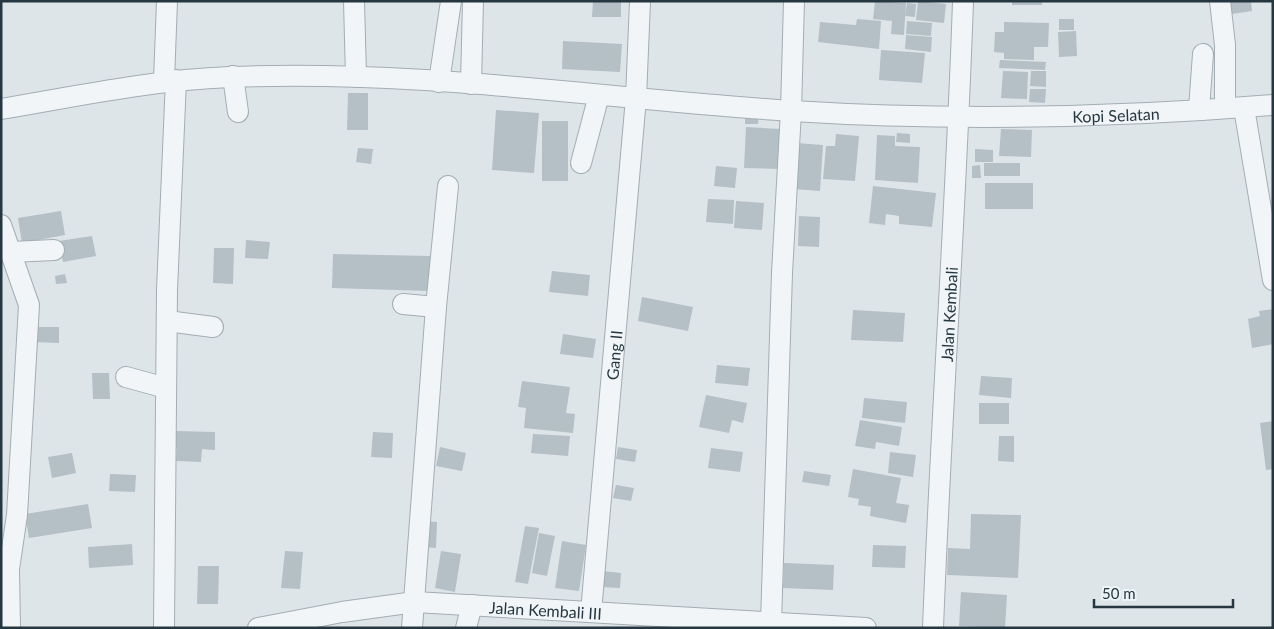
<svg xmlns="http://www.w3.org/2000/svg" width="1274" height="629" font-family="Lato,sans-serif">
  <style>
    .building { fill: #b4c0c6 }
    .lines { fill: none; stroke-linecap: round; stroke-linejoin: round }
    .minor-casing { stroke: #a3adb3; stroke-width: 22 }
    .minor { stroke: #f1f5f7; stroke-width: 20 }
    .labels { text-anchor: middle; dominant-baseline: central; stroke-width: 4; stroke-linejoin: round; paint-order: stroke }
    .street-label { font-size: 16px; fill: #253741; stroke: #edf4f6 }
  </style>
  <rect width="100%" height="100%" fill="#dee5e9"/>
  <g class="building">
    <polygon points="593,1 621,1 621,17 592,17"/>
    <polygon points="875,1 906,3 904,35 891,34 892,21 873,19"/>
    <polygon points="918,1 946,4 944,23 916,20"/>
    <rect x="1012" y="1" width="30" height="4"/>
    <polygon points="1223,1 1251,1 1252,11 1225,15"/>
    <polygon points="907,3 916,4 915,17 905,16"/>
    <polygon points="857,19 881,21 879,49 818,42 820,22 856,25"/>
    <rect x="1059" y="19" width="15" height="11"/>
    <polygon points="907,21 932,23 931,36 906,34"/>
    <polygon points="1004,22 1049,23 1048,47 1034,47 1034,60 1004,59 1004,53 994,52 995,32 1004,32"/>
    <polygon points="1076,31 1077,56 1059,57 1058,32"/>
    <polygon points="906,35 932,37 931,52 905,49"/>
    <polygon points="563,41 622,44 620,72 562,69"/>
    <polygon points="881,50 925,53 922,83 879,80"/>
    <polygon points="1000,60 1046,62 1045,70 999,68"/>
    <polygon points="1003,71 1028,72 1027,99 1001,98"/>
    <polygon points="1031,71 1046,71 1046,87 1030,86"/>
    <polygon points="1030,89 1046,89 1045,103 1029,102"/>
    <polygon points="348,93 368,93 368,130 347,130"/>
    <polygon points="496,110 539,113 534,173 492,170"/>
    <polygon points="745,114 759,115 758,124 745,124"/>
    <rect x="542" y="121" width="26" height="60"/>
    <polygon points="746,127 781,129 779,169 744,168"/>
    <polygon points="1001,129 1032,130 1031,157 999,156"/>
    <polygon points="897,133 910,134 910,143 896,142"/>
    <polygon points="836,134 859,136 855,181 823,179 826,146 835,146"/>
    <polygon points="877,135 895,136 895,146 920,147 918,183 875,180"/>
    <polygon points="797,143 823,145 820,191 794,189"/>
    <polygon points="358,148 373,149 371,164 356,162"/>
    <polygon points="975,149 993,150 993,162 975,162"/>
    <rect x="984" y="163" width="36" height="13"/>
    <polygon points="980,165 981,178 972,178 972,166"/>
    <polygon points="716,166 737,168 735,188 714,186"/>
    <rect x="985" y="183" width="48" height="26"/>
    <polygon points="873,186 936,193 932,227 899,224 899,216 886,214 885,225 869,223"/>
    <polygon points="708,199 734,200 733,224 706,222"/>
    <polygon points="736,201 764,203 762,230 734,228"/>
    <polygon points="61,211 65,235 22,243 18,218"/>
    <polygon points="799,216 820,217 819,247 798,246"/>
    <polygon points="92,236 96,256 63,262 59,241"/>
    <polygon points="246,240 270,242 268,259 245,258"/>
    <polygon points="214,248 234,248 233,284 213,283"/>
    <polygon points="333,254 430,256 429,291 332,288"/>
    <polygon points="552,271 590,275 588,296 549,292"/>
    <polygon points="65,274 67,283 56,284 55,276"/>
    <polygon points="642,297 693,307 688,331 638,321"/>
    <polygon points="1273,309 1273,344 1252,348 1248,319 1260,316 1259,311"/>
    <polygon points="853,310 905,313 903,342 851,340"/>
    <polygon points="33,327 59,327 59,343 33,342"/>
    <polygon points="563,334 596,339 593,358 560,354"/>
    <polygon points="717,365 750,368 748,386 715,383"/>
    <polygon points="92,373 109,373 110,399 93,399"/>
    <polygon points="981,376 1012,378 1011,398 979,395"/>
    <polygon points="522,381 570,387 566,413 575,414 573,433 524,428 526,408 518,407"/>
    <polygon points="706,395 747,403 743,423 732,420 729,433 699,427"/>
    <polygon points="864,398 907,402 905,423 862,418"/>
    <rect x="979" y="403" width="30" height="21"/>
    <polygon points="860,420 902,427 899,446 876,442 875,449 855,446"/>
    <polygon points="1273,421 1273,469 1266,470 1260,423"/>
    <polygon points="175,431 215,432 215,450 202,449 201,462 176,461 177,448 174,448"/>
    <polygon points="373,432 393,433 392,458 371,457"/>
    <polygon points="533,434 570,436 568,456 531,453"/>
    <polygon points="999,436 1014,436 1014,462 998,461"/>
    <polygon points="440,447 466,453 462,471 436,466"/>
    <polygon points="618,447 637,450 635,462 616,459"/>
    <polygon points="711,448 743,452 740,472 708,468"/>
    <polygon points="890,452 916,455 913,477 888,473"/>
    <polygon points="72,453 76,473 52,478 48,457"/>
    <polygon points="853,469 901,478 896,503 909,505 906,523 870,516 871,507 858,505 859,499 848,497"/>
    <polygon points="804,471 831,475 829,486 802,482"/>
    <polygon points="110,474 136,475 135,492 109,491"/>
    <polygon points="616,485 634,488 631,501 613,498"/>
    <polygon points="88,504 92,528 29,538 25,514"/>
    <polygon points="971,514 1021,515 1018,578 947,575 948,548 970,549"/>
    <polygon points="424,521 437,522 436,548 423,547"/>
    <polygon points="525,526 539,528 528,584 515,582"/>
    <polygon points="539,533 555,536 547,576 532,573"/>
    <polygon points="562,541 586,545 579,591 555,588"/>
    <polygon points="132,544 133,565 89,568 88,547"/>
    <polygon points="873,545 906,546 905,568 872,567"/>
    <polygon points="285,551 303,552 300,589 281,588"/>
    <polygon points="441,551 461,554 455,592 435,588"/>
    <polygon points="784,563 834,565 833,590 783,588"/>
    <polygon points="198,566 219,566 218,604 197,604"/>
    <polygon points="603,571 621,573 620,588 601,587"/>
    <polygon points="961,592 1007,595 1005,628 959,626"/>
  </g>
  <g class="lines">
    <defs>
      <g id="minor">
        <polyline points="354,1 356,77"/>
        <polyline points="1220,1 1225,45 1225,108"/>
        <polyline points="233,76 238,112"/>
        <polyline points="164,81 167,1"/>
        <polyline points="439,82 451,1"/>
        <polyline points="471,84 473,1"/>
        <polyline points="1244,108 1273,280"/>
        <path id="s1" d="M1,109C77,96 153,80 230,77C417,69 605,99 792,111C952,121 1113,118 1273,105"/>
        <polyline points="1199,109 1203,54"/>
        <polyline points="581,163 599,95"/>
        <polyline points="1,225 29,305 17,515 9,569 10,628"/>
        <polyline points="11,252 54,250"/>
        <polyline points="403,304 436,307"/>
        <polyline points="167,321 213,327"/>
        <polyline points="126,377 166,388"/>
        <path id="s2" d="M591,612L636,98L640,1"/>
        <polyline points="771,623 782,273 791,111 794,1"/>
        <polyline points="164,628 167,290 176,80"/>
        <path id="s3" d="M258,628L342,612L415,602L866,628"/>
        <polyline points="412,628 436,307 448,186"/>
        <polyline points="466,628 472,605"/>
        <path id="s4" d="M933,628C941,419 956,210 963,1"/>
      </g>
    </defs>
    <use href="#minor" class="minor-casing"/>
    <use href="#minor" class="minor"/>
  </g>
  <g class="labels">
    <g class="street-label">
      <text stroke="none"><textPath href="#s1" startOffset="1119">Kopi Selatan</textPath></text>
      <text stroke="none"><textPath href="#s4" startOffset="314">Jalan Kembali</textPath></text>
      <text stroke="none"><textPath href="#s2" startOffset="258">Gang II</textPath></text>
      <text stroke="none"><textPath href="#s3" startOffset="290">Jalan Kembali III</textPath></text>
    </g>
  </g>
  <rect width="1274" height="629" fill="none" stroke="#253741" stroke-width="5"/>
  <path d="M1094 599v8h139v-8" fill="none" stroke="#253741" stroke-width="2.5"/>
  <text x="1102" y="599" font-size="15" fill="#253741" stroke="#edf4f6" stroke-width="4" paint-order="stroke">50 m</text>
</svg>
